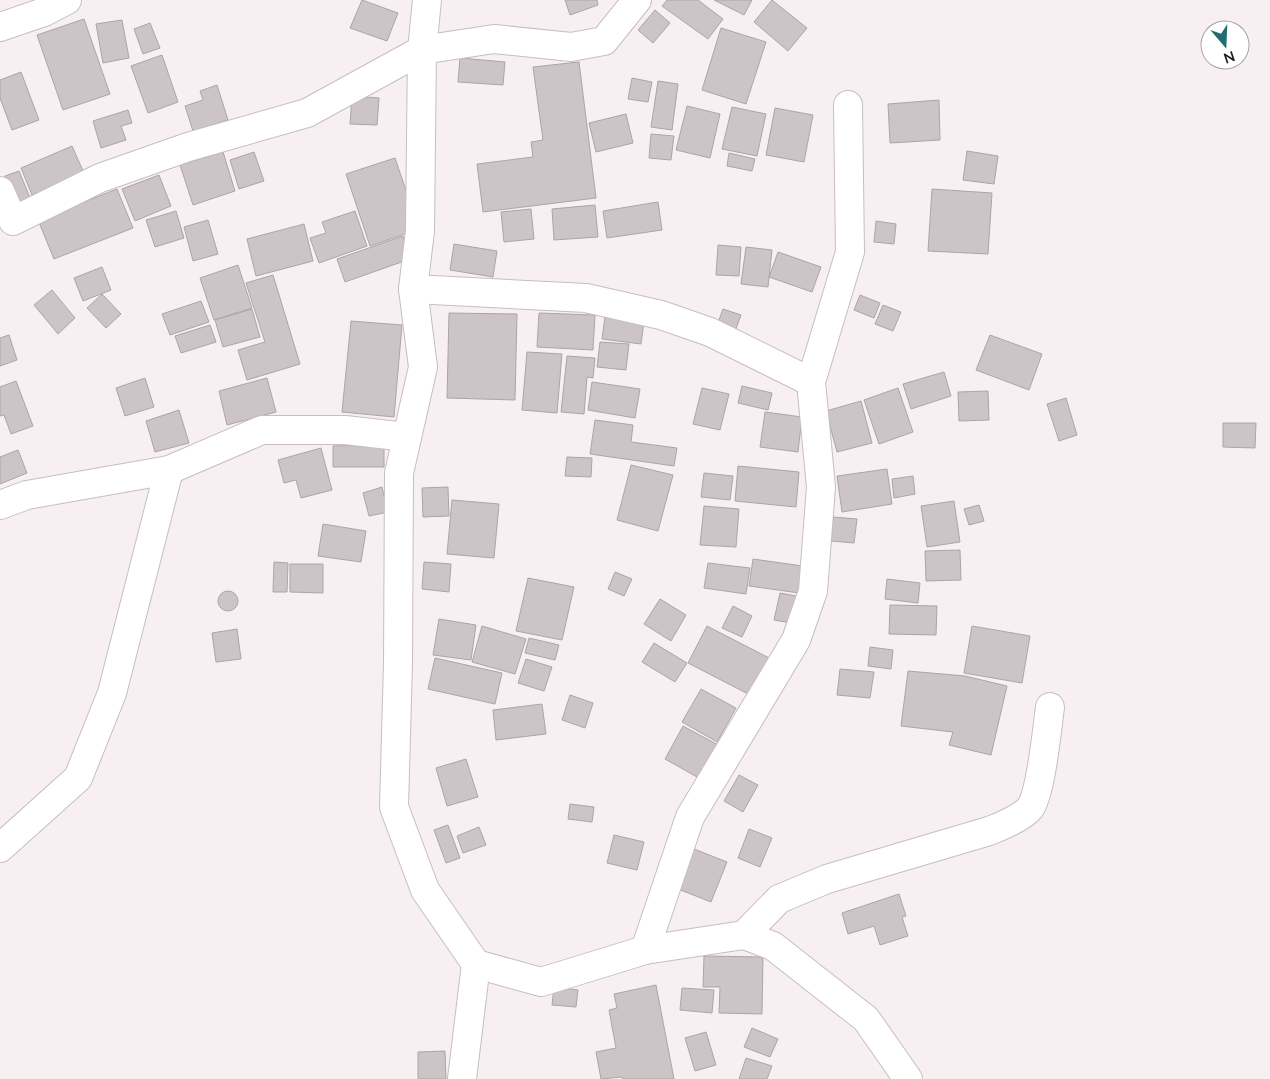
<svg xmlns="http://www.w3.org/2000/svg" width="1270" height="1079" font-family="Lato,sans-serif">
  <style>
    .building { fill: #ccc4c7; stroke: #aca4a7 }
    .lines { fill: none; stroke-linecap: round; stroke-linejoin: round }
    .minor-casing { stroke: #c6bec1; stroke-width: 30 }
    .minor { stroke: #fff; stroke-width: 28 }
  </style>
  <rect width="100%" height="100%" fill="#f8eff2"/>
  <g class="building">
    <polygon points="362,0 398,13 387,41 350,28"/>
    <polygon points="565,0 597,0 598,5 570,15"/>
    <polygon points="667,0 698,0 723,19 708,39 662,6"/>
    <polygon points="714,0 752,0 744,15"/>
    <polygon points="772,0 807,28 788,51 754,22"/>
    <polygon points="655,10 670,23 653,43 638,30"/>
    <polygon points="84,19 110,94 63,110 37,35"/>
    <polygon points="122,20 129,58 103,63 96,24"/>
    <polygon points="150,23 160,48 143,54 134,29"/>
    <polygon points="721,28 766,42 746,104 702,90"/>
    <polygon points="162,55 178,102 148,113 131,66"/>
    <polygon points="460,58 505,62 503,85 458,82"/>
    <polygon points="579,62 596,198 483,212 477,164 533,157 531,142 543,140 533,67"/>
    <polygon points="21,72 39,120 12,130 0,98 0,80"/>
    <polygon points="632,78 652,82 648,102 628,99"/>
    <polygon points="658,81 678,84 672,130 651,127"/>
    <polygon points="217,85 228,120 193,131 185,106 203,100 200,91"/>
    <polygon points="352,96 379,98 377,125 350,124"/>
    <polygon points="939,100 940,140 890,143 888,104"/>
    <polygon points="687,106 720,114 710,158 676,150"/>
    <polygon points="732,107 766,114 757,156 722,149"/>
    <polygon points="775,108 813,115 804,162 766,155"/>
    <polygon points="128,110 132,123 121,126 126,140 101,148 93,121"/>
    <polygon points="626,114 633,143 596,152 589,123"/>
    <polygon points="651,134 674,136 671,160 649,158"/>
    <polygon points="72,146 87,180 62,182 32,195 21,168"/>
    <polygon points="967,151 998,156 994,184 963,180"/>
    <polygon points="223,152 235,191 193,205 180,165"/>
    <polygon points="254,152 264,181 239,189 230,160"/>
    <polygon points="729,153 755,159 752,171 727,166"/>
    <polygon points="395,158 419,229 370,246 346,174"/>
    <polygon points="19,171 33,205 19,211 5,176"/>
    <polygon points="159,175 171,206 135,221 122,189"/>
    <polygon points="117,189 133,228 54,259 38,220"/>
    <polygon points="932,189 992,193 988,254 928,251"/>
    <polygon points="658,202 662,230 607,238 603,211"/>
    <polygon points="595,205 598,237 554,240 552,209"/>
    <polygon points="531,209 534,239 504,242 501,212"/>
    <polygon points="176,211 184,238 155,247 146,220"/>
    <polygon points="355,211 367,246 319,263 310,238 326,233 322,222"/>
    <polygon points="208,220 218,254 193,261 184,227"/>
    <polygon points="876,221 896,224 894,244 874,242"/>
    <polygon points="304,224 313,261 256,276 247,239"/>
    <polygon points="403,236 410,259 345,282 337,259"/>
    <polygon points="454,244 497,251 493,277 450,270"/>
    <polygon points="718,245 741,247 739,276 716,275"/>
    <polygon points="746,247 772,250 768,287 741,284"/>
    <polygon points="778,252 821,267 812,292 769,277"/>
    <polygon points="238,265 252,308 214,320 200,278"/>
    <polygon points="102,267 111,290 83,301 74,278"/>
    <polygon points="273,275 300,364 247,380 238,350 265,342 246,283"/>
    <polygon points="52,290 75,318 58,334 34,305"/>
    <polygon points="102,294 121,314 106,328 87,308"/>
    <polygon points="860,295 880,303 874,318 854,310"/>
    <polygon points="201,301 209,322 170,335 162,314"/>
    <polygon points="883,305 901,312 893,331 875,324"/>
    <polygon points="252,309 260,337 223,347 215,320"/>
    <polygon points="723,309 741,315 734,334 716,328"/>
    <polygon points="449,313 517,314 515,400 447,398"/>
    <polygon points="539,313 595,315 593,350 537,347"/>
    <polygon points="605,317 644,322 641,344 602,339"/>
    <polygon points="351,321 402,325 394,417 342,412"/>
    <polygon points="210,325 216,342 181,353 175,336"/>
    <polygon points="9,335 17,360 0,366 0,338"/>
    <polygon points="990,335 1042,354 1029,390 976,370"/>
    <polygon points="600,342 629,344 626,370 597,367"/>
    <polygon points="527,352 562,354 557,413 522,410"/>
    <polygon points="567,356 595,358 593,378 587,377 584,414 561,412"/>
    <polygon points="944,372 951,396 911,409 903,384"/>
    <polygon points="145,378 154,407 125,416 116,388"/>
    <polygon points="267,378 276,412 227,425 219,391"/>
    <polygon points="16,381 33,426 11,434 4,415 0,416 0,387"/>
    <polygon points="592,382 640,389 635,418 588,410"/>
    <polygon points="742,386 772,393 768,410 738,403"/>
    <polygon points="702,388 729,394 720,430 693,424"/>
    <polygon points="898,388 913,432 879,444 864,400"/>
    <polygon points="988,391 989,420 959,421 958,392"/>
    <polygon points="1066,398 1077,435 1059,441 1047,404"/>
    <polygon points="861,401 872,443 837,452 826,411"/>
    <polygon points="179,410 189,443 155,452 146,421"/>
    <polygon points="765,412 802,417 798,452 760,447"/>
    <polygon points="595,420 633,425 631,442 677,448 674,466 590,454"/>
    <polygon points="1223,423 1256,423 1255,448 1223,447"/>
    <polygon points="384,445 384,467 333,467 333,446"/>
    <polygon points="321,448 332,490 301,498 296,480 284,483 278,460"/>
    <polygon points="18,450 27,473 0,484 0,457"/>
    <polygon points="567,457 592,458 591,477 565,476"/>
    <polygon points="631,465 673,475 658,531 617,520"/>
    <polygon points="738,466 799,472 796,507 735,501"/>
    <polygon points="887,469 892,504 842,512 837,476"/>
    <polygon points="704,473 733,476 730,500 701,497"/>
    <polygon points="913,476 915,494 894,498 892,479"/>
    <polygon points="382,487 388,512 369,516 363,493"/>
    <polygon points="448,487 449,516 423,517 422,488"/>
    <polygon points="452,500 499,504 494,558 447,554"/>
    <polygon points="954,501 960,542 927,547 921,506"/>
    <polygon points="979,505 984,521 969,525 964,509"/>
    <polygon points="704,506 739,509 736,547 700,545"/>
    <polygon points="833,517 857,519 854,543 831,541"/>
    <polygon points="323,524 366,531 361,562 318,556"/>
    <polygon points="960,550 961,580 926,581 925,551"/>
    <polygon points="753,559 803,566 799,593 749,586"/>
    <polygon points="274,562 288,563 287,592 273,592"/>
    <polygon points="424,562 451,564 449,592 422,589"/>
    <polygon points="708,563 750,568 746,594 704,588"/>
    <polygon points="290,564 323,564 323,593 290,592"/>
    <polygon points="615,572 632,579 624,596 608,589"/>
    <polygon points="528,578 574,587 562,640 516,631"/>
    <polygon points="887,579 920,583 918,603 885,599"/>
    <circle cx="228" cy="601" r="10"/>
    <polygon points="780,593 802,597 796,624 774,620"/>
    <polygon points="660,599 686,615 671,641 644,624"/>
    <polygon points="890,605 937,606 936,635 889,634"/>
    <polygon points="733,606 752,616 742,637 722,628"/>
    <polygon points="439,619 476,625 471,660 433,655"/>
    <polygon points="482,626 526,639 515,674 472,662"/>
    <polygon points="707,626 773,660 754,697 688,663"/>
    <polygon points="972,626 1030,636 1022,683 964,673"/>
    <polygon points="237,629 241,659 216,662 212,633"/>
    <polygon points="529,638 559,645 555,660 525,653"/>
    <polygon points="654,643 687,663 675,682 642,662"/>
    <polygon points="870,647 893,650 891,669 868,666"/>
    <polygon points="435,658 502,673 495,704 428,689"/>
    <polygon points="526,659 552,667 544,691 518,683"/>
    <polygon points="840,669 874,672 870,698 837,695"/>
    <polygon points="908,671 965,676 1007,686 991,755 949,745 953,732 901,726"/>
    <polygon points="701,689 736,708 717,742 682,722"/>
    <polygon points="570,695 593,703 585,728 562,720"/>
    <polygon points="542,704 546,734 496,740 493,710"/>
    <polygon points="683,726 722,747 704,781 665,759"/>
    <polygon points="466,759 478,797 447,806 436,768"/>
    <polygon points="739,775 758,785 743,812 724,801"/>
    <polygon points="570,804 594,807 592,822 568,819"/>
    <polygon points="448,825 460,858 446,863 434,830"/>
    <polygon points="479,827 486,845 463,853 457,836"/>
    <polygon points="749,829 772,838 760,867 738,858"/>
    <polygon points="614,835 644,842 637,870 607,863"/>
    <polygon points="689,847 727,862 711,902 673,887"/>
    <polygon points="899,894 906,916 902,917 908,936 880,945 874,926 848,934 842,913"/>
    <polygon points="704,956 763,957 762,1014 719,1013 720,987 703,987"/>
    <polygon points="656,985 674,1079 623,1079 622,1077 601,1079 596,1052 616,1048 609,1010 617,1008 614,994"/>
    <polygon points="554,987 578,990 576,1007 552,1005"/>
    <polygon points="682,988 714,990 712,1013 680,1010"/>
    <polygon points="752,1028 778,1039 770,1057 744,1047"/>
    <polygon points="706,1032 716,1065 695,1071 685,1038"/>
    <polygon points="445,1051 446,1079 418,1079 418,1052"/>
    <polygon points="746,1058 772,1066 767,1079 739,1079"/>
  </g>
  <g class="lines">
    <defs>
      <g id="minor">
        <polyline points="427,0 422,50 420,231 413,289 423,367 399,473 398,663 394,807 425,890 476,964 541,982 645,950 744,935 773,946 866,1019 908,1079"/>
        <polyline points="0,27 44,12 67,0"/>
        <polyline points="0,191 13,221 100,178 188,147 307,113 422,50 494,39 571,47 604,41 637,0"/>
        <polyline points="413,289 586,298 661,315 710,332 811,382"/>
        <polyline points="0,505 27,495 169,470 262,430 345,430 407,437"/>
        <polyline points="0,848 78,778 112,693 169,470"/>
        <path d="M744,935L779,899L827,879L989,831C1000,827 1023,817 1030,808C1041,793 1047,729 1050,707"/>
        <polyline points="645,950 690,817 796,640 813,591 821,487 811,382 850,252 848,105"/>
        <polyline points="462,1079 476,964"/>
      </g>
    </defs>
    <use href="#minor" class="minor-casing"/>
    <use href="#minor" class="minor"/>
  </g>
  <g transform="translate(1225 45) rotate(161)"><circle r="24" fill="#ffffff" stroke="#a5a3a4"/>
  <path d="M0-4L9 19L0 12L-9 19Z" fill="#216d72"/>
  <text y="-8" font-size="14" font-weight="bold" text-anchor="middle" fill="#1d1a1b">N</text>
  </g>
</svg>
